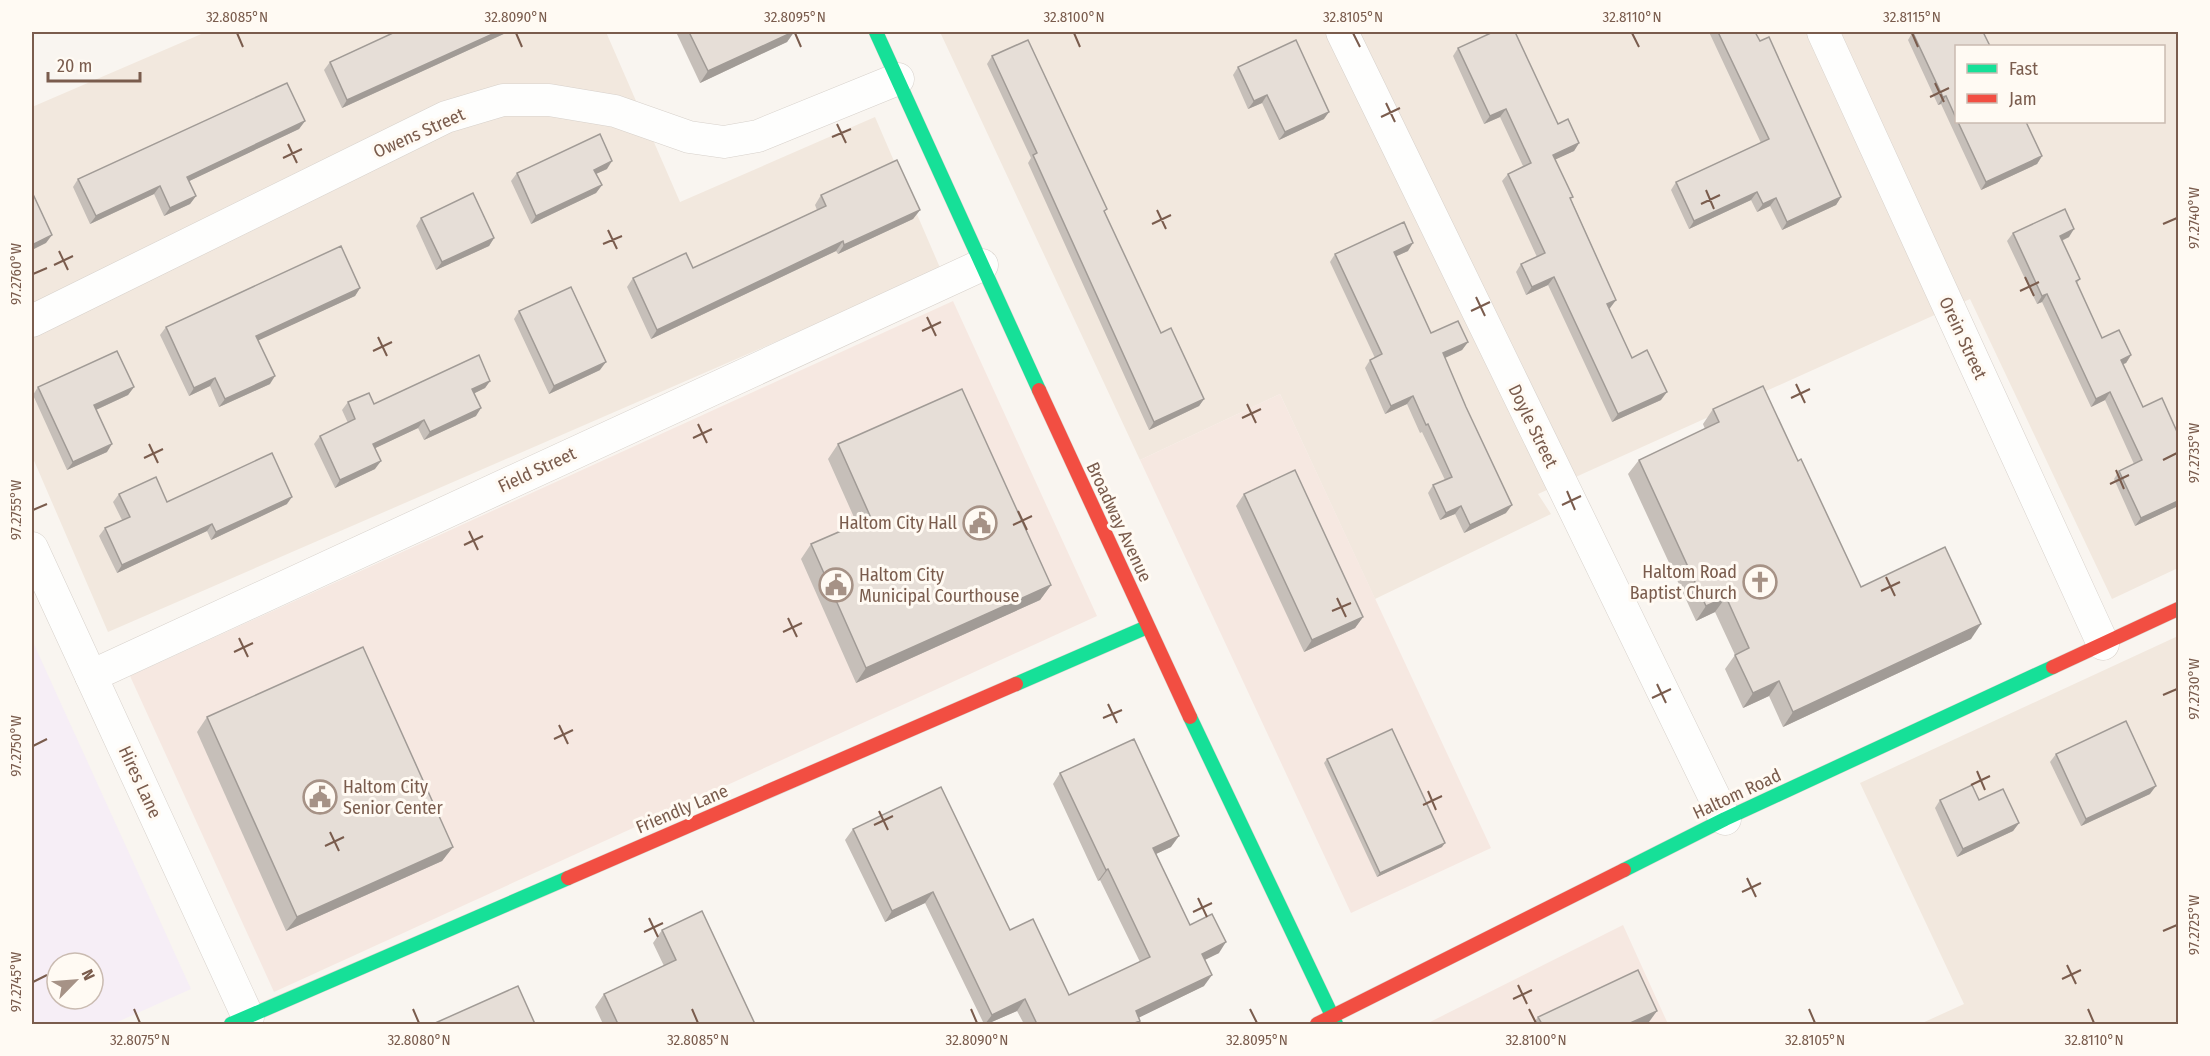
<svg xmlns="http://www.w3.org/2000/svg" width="2210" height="1056" font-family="'Fira Sans Condensed',sans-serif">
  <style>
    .residential { fill: #f2e8de; fill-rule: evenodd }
    .commercial { fill: #f6e8e1 }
    .education { fill: #f6eef6; fill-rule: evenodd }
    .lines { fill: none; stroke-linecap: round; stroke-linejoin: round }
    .street-casing { stroke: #d7d1cb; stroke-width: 33 }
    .fast-casing { stroke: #d9d2cb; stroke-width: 15 }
    .jam-casing { stroke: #d9d2cb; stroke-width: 15 }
    .street { stroke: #fefefd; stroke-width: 32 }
    .fast { stroke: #16e098; stroke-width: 14 }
    .jam { stroke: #f24e42; stroke-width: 14 }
    .wall { fill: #c6bfb9 }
    .shaded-wall { fill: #a19b96 }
    .building { fill: #e6ded7; stroke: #a19b96; stroke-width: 1.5 }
    .ticks { fill: none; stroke: #7a5c4d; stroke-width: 2 }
    .labels { text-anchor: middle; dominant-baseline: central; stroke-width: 6; stroke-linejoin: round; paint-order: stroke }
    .street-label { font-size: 18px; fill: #7a5c4d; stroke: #fffaf3 }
    .poi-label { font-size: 18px; fill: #7a5c4d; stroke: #fffaf3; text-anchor: end }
    .neatline { fill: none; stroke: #7a5c4d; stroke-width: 2 }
    .ticks-label { font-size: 15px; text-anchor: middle; fill: #7a5c4d }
  </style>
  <rect width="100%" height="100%" fill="#f9f5f0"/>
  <g class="residential">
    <polygon points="206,32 606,32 680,202 875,117 941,270 108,632 32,456 32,107"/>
    <path d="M940,32H2178V568L2112,599L1970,299L1538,494L1551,514L1375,599L1280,394L1140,460ZM1956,46H2164V122H1956Z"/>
    <polygon points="2178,636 2178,1024 1920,1024 1964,1004 1860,783"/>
  </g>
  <g class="commercial">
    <polygon points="953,301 1097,616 274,992 130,676"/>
    <polygon points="1280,394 1491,848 1351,913 1140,460"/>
    <polygon points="1623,925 1668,1024 1426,1024"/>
  </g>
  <path class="education" d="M32,640L191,989L113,1024H32ZM57,963H93V999H57Z"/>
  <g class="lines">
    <defs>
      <g id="street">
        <polyline points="1342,32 1725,819"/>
        <polyline points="1823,32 2103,644"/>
        <polyline points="32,321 446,117 503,100 549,100 615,111 689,137 724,142 758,136 898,79"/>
        <polyline points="32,548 248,1017"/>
        <polyline points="91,676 982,265"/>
      </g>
      <g id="fast">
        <polyline points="876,32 1039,390"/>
        <polyline points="1016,684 1147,627"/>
        <polyline points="1190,717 1336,1024"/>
        <polyline points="1624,870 1725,819 2053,667"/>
        <polyline points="231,1024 568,878"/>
      </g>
      <g id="jam">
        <polyline points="1039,390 1190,717"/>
        <polyline points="2053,667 2178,609"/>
        <polyline points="568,878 1016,684"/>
        <polyline points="1317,1024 1624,870"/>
      </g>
    </defs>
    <use href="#street" class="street-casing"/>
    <use href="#fast" class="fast-casing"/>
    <use href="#jam" class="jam-casing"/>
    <use href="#street" class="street"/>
    <use href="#fast" class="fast"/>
    <use href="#jam" class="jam"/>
  </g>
  <g class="wall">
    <polygon points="395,32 508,32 342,108 324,70 330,62"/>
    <polygon points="676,32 794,32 787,42 700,83"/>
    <polygon points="1709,32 1755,32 1841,197 1836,205 1782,230 1770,206 1757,212 1751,200 1689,229 1671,190 1676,182 1761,143"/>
    <polygon points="1910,32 1983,32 1956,46 1956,122 2026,122 2042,156 2037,164 1981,190 1941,104 1938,105 1908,40 1911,35"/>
    <polygon points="1458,48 1558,124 1579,143 1574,151 1555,159 1571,199 1616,300 1610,308 1609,309 1632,358 1661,400 1612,422 1548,285 1526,295 1516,272 1521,264 1537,257 1502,181 1508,174 1523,166 1500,117 1484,124 1453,56"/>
    <polygon points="992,56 1107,209 1104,212 1161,333 1204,399 1199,406 1149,430 1028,163 1031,158 987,64"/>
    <polygon points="1238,67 1324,119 1279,140 1262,103 1248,109 1233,75"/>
    <polygon points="305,121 299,129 189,181 196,196 190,204 164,216 154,194 90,224 73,187 78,179"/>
    <polygon points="607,169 596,174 602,185 596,193 531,224 511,181 517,173"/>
    <polygon points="821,195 920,210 913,219 838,254 836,251 651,339 627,287 633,278 693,268 817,210 815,205"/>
    <polygon points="421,218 494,238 489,246 436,270 416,226"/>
    <polygon points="2013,233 2069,237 2062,241 2080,279 2077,283 2102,338 2131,355 2126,363 2123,364 2178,506 2135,526 2114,479 2119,471 2134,464 2105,400 2091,407 2042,302 2037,304 2007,241"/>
    <polygon points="1408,251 1396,256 1431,333 1468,342 1462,350 1445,358 1506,513 1464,533 1455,514 1440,520 1428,493 1433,485 1445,480 1422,432 1420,433 1407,404 1385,414 1365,368 1370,360 1375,358 1330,262 1335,254"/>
    <polygon points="360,288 355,296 258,340 270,384 219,407 210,386 189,396 160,335 166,327"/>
    <polygon points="519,311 600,370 549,394 514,319"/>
    <polygon points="490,381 485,388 474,393 476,416 424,440 418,428 375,448 375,469 335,488 314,444 320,436 348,423 342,410 348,402 374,404"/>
    <polygon points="38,387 134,387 128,395 96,410 107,452 67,470 33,395"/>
    <polygon points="1713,409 1798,461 1861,587 1971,639 1783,727 1769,696 1743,708 1725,669 1735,655 1715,612 1696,621 1628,474 1639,460 1705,429 1703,424"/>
    <polygon points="838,444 1051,585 1040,600 856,683 801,559 811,544 857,524 828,459"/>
    <polygon points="119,494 167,502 287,504 211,540 207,531 117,573 99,536 105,528 122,520 113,502"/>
    <polygon points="1244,494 1363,617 1355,628 1304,652 1236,506"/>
    <polygon points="207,717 453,847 442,861 286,931 197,732"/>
    <polygon points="2056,754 2150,794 2081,826 2050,762"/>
    <polygon points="1327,759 1442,847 1377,877 1324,763"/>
    <polygon points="1060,773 1171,847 1156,854 1190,925 1219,953 1205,960 1204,986 1139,1017 1140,1021 1137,1024 1024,1024 1017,1011 987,1024 984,1024 925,903 885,922 845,840 853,829 1010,930 1069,995 1140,962 1100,880 1098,881 1053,784"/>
    <polygon points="1940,800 1979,800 2019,823 2013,831 1957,857 1935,808"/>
    <polygon points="662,930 755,1024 603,1024 595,1007 604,994 664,966 653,943"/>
    <polygon points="1538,1017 1649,1022 1645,1024 1533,1024"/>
  </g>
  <g class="shaded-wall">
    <polygon points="497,32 508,32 342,108 347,100"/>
    <polygon points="793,32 794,32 787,42 700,83 708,71"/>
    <polygon points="1267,95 1262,103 1248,109 1254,101"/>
    <polygon points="1946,96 1941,104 1938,105 1943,97"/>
    <polygon points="1506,109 1500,117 1484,124 1490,116"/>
    <polygon points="1329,112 1324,119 1279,140 1285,132"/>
    <polygon points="305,121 299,129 181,185 187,177"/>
    <polygon points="1579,143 1574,151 1548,163 1553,155"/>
    <polygon points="2042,156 2037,164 1981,190 1986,182"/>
    <polygon points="612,161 607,169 589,177 594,170"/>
    <polygon points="602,185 596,193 531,224 536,216"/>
    <polygon points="160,186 154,194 90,224 96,216"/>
    <polygon points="1757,192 1751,200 1689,229 1694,221"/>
    <polygon points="196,196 190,204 164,216 170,208"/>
    <polygon points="1841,197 1836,205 1782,230 1787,222"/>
    <polygon points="1776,198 1770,206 1757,212 1763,204"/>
    <polygon points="920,210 913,219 838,254 844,245"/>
    <polygon points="2074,229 2069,237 2054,244 2060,236"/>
    <polygon points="52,235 46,243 32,250 32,245"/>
    <polygon points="494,238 489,246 436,270 442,262"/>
    <polygon points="843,241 836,251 651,339 657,330"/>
    <polygon points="1413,243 1408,251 1388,260 1394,252"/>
    <polygon points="1554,277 1548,285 1526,295 1532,287"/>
    <polygon points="360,288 355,296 251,344 256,336"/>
    <polygon points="2047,294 2042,302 2037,304 2042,296"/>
    <polygon points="1616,300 1610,308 1601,312 1607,304"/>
    <polygon points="1468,342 1462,350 1438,361 1443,353"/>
    <polygon points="2131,355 2126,363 2116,367 2121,360"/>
    <polygon points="606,362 600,370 549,394 554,386"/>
    <polygon points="275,376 270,384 219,407 225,399"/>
    <polygon points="215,378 210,386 189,396 194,388"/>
    <polygon points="490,381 485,388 467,397 472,389"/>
    <polygon points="134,387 128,395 89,413 94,405"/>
    <polygon points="1667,392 1661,400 1612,422 1618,414"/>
    <polygon points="2110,392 2105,400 2091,407 2096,399"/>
    <polygon points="1413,396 1407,404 1385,414 1391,406"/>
    <polygon points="1204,399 1199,406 1149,430 1154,422"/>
    <polygon points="481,408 476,416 424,440 430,432"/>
    <polygon points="424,420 418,428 367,452 373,444"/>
    <polygon points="112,444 107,452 67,470 73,462"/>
    <polygon points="381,461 375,469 335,488 340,480"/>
    <polygon points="292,497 287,504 211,540 216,532"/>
    <polygon points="2178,501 2178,506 2135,526 2141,518"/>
    <polygon points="1512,505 1506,513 1464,533 1470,525"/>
    <polygon points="1461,506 1455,514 1440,520 1446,513"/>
    <polygon points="212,524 207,531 117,573 122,565"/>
    <polygon points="1051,585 1040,600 856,683 866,668"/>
    <polygon points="1726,597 1715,612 1696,621 1706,606"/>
    <polygon points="1363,617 1355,628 1304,652 1312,640"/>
    <polygon points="1981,624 1971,639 1783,727 1793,712"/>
    <polygon points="1779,681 1769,696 1743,708 1753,693"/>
    <polygon points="2156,786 2150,794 2081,826 2086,819"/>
    <polygon points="2019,823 2013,831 1957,857 1963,849"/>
    <polygon points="1179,836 1171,847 1145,859 1153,848"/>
    <polygon points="1445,843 1442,847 1377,877 1380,873"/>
    <polygon points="453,847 442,861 286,931 297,917"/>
    <polygon points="1108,869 1100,880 1098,881 1106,870"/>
    <polygon points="933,892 925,903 885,922 892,911"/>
    <polygon points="1226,942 1219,953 1194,965 1202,954"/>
    <polygon points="1212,975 1204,986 1128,1023 1136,1011"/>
    <polygon points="1025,999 1017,1011 987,1024 985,1024 992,1015"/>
    <polygon points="1657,1011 1649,1022 1645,1024 1628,1024"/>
  </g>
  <g class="building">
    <polygon points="395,32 497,32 347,100 330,62"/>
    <polygon points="689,32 793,32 708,71"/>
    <polygon points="1493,32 1515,32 1558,124 1568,119 1579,143 1553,155 1573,197 1570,198 1616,300 1607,304 1632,358 1647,350 1667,392 1618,414 1554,277 1532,287 1521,264 1545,253 1508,174 1531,163 1506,109 1490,116 1458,48"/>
    <polygon points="1718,32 1755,32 1760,41 1769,37 1841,197 1787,222 1776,198 1763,204 1757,192 1694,221 1676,182 1769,139"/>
    <polygon points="1915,32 1983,32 1990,46 1956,46 1956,118 1946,96 1943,97 1913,33"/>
    <polygon points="1028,40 1107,209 1104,211 1161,333 1171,328 1204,399 1154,422 1033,155 1037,153 992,56"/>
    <polygon points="1296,40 1329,112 1285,132 1267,95 1254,101 1238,67"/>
    <polygon points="287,83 305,121 187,177 196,196 170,208 160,186 96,216 78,179"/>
    <polygon points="1958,122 2026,122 2042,156 1986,182"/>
    <polygon points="600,134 612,161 594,170 602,185 536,216 517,173"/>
    <polygon points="897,160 920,210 844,245 843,241 657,330 633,278 686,253 693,268 826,206 821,195"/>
    <polygon points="32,192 52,235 32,245"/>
    <polygon points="473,193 494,238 442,262 421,218"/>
    <polygon points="2065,209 2074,229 2060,236 2080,279 2076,281 2102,338 2119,330 2131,355 2121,360 2143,407 2162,398 2178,434 2178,501 2141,518 2119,471 2142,460 2110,392 2096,399 2047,294 2042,296 2013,233"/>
    <polygon points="1404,222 1413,243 1394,252 1431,333 1458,321 1468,342 1443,353 1466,407 1512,505 1470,525 1461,506 1446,513 1433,485 1452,477 1428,424 1426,425 1413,396 1391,406 1370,360 1382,354 1335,254"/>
    <polygon points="341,246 360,288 256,336 275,376 225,399 215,378 194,388 166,327"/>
    <polygon points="571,287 606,362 554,386 519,311"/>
    <polygon points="117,351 134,387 94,405 112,444 73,462 38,387"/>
    <polygon points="479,355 490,381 472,389 481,408 430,432 424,420 373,444 381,461 340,480 320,436 355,419 348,402 369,393 374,404"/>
    <polygon points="1763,386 1798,461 1801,459 1861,587 1945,547 1981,624 1793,712 1779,681 1753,693 1735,655 1749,648 1726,597 1706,606 1639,460 1719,422 1713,409"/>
    <polygon points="962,389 1051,585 866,668 811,544 871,518 838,444"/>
    <polygon points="272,453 292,497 216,532 212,524 122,565 105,528 130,517 119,494 156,477 167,502"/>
    <polygon points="1295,470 1363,617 1312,640 1244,494"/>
    <polygon points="363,647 453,847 297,917 207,717"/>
    <polygon points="2126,721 2156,786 2086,819 2056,754"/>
    <polygon points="1392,729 1445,843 1380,873 1327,759"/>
    <polygon points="1134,739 1179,836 1153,848 1190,925 1212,914 1226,942 1202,954 1212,975 1136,1011 1140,1021 1132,1024 1037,1024 1025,999 992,1015 933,892 892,911 853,829 941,787 1010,930 1033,919 1069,995 1150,957 1108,869 1106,870 1060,773"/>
    <polygon points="1972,785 1979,800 2003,789 2019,823 1963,849 1940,800"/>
    <polygon points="702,911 755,1024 618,1024 604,994 676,960 662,930"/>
    <polygon points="1638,970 1657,1011 1628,1024 1542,1024 1538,1017"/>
    <polygon points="518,986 535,1024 433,1024"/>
  </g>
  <path class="ticks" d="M237,33L243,47M516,33L522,47M795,33L801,47M1074,33L1080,47M1353,33L1360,47M1632,33L1639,47M1912,33L1918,47M1935,83L1944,102M1930,97L1949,88M1386,103L1395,122M1381,117L1400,108M837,124L846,143M832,137L851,129M288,144L297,163M283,158L302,149M1706,190L1714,209M1701,204L1720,195M1157,210L1166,229M1152,224L1171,215M2163,224L2177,218M608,230L617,249M603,244L622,236M59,251L68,270M54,265L73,256M33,274L47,268M2025,277L2034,296M2020,291L2039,282M1476,297L1485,316M1471,311L1490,302M927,317L936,336M922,331L941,322M378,337L387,356M373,351L392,342M1796,384L1805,403M1791,398L1810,389M1247,404L1256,423M1242,418L1261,409M698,424L707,443M693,438L712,429M149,444L158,463M144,458L163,449M2163,460L2177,453M2116,470L2124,489M2110,484L2129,475M1567,491L1575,510M1562,505L1581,496M33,510L47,504M1018,511L1027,530M1013,525L1032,516M469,531L478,550M464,545L483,536M1886,577L1895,596M1881,591L1900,582M1337,598L1346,617M1332,611L1351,603M788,618L797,637M783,632L802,623M239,638L248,657M234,652L253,643M1657,684L1666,703M2163,695L2177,689M1652,698L1671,689M1108,704L1117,723M1103,718L1122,710M559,725L568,744M554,739L573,730M33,746L47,739M1977,771L1985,790M1971,785L1990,776M1428,791L1436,810M1423,805L1442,796M879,811L888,830M874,825L893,816M330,832L339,851M325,846L344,837M1747,878L1756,897M1742,892L1761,883M1198,898L1207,917M1193,912L1212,903M649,918L658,937M2163,931L2177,925M644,932L663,923M2067,965L2076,984M2062,979L2081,970M33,982L47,975M1518,985L1527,1004M1513,999L1532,990M134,1009L140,1023M413,1009L419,1023M692,1009L698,1023M971,1009L977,1023M1250,1009L1257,1023M1529,1009L1536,1023M1809,1009L1815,1023M2088,1009L2094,1023"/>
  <defs>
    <symbol id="civic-ring" viewBox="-11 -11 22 22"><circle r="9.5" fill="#fffaf3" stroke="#a69286" stroke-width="1.5"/><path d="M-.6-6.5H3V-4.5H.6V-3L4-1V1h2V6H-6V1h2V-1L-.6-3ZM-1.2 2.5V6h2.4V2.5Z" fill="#a69286"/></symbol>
    <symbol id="church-ring" viewBox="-11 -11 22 22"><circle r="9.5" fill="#fffaf3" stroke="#a69286" stroke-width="1.5"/><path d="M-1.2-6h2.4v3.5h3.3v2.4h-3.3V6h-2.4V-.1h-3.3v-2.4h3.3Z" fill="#a69286"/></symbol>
  </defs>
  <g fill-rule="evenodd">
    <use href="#civic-ring" x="961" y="504" width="38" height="38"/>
    <use href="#church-ring" x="1741" y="563" width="38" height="38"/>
    <use href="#civic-ring" x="817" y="566" width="38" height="38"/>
    <use href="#civic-ring" x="301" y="778" width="38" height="38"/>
  </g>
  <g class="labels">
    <g class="street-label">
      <text transform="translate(419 133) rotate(-24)">Owens Street</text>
      <text transform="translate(1963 338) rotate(65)">Orein Street</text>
      <text transform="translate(1533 426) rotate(64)">Doyle Street</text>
      <text transform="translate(537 470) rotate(-25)">Field Street</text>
      <text transform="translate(1119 522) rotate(65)">Broadway Avenue</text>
      <text transform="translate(140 782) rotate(65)">Hires Lane</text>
      <text transform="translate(1737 794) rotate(-25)">Haltom Road</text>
      <text transform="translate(682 809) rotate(-23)">Friendly Lane</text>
    </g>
    <g class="poi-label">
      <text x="957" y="523">Haltom City Hall</text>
      <text x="1737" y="572">Haltom Road<tspan x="1737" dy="21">Baptist Church</tspan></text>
      <text x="859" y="575" text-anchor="start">Haltom City<tspan x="859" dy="21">Municipal Courthouse</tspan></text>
      <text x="343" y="787" text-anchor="start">Haltom City<tspan x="343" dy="21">Senior Center</tspan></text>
    </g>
  </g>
  <rect width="2210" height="1056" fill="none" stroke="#fffaf3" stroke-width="66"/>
  <rect x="1955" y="45" width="210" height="78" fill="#fffaf3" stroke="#cabbb1" stroke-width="1.5"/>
  <rect x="1967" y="64" width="30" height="9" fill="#16e098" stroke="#cabbb1" stroke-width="1.5"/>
  <text x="2009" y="75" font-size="18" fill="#7a5c4d">Fast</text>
  <rect x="1967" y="94" width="30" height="9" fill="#f24e42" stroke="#cabbb1" stroke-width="1.5"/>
  <text x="2009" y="105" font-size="18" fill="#7a5c4d">Jam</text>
  <g transform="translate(75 981) rotate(65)"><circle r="28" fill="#fffaf3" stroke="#cabbb1" stroke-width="1.5"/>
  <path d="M0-4.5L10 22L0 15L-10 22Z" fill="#a69286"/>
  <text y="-9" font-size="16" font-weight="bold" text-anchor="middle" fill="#7a5c4d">N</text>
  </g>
  <path d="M48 72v9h92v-9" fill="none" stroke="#7a5c4d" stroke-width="3"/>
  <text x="57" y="72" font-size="18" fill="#7a5c4d" stroke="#fffaf3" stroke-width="4.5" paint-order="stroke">20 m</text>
  <rect x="33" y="33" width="2144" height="990" class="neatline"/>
  <g class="ticks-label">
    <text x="237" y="22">32.8085°N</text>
    <text x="516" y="22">32.8090°N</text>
    <text x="795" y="22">32.8095°N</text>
    <text x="1074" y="22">32.8100°N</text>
    <text x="1353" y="22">32.8105°N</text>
    <text x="1632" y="22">32.8110°N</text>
    <text x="1912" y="22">32.8115°N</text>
    <text transform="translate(2194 218) rotate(-90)" y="5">97.2740°W</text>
    <text transform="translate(16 274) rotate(-90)" y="5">97.2760°W</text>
    <text transform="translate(2194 453) rotate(-90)" y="5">97.2735°W</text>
    <text transform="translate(16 510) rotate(-90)" y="5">97.2755°W</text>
    <text transform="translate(2194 689) rotate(-90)" y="5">97.2730°W</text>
    <text transform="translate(16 746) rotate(-90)" y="5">97.2750°W</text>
    <text transform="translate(2194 925) rotate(-90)" y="5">97.2725°W</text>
    <text transform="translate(16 982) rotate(-90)" y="5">97.2745°W</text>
    <text x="140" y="1045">32.8075°N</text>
    <text x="419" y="1045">32.8080°N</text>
    <text x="698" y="1045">32.8085°N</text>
    <text x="977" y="1045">32.8090°N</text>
    <text x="1257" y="1045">32.8095°N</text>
    <text x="1536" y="1045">32.8100°N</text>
    <text x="1815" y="1045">32.8105°N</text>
    <text x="2094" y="1045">32.8110°N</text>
  </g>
</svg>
